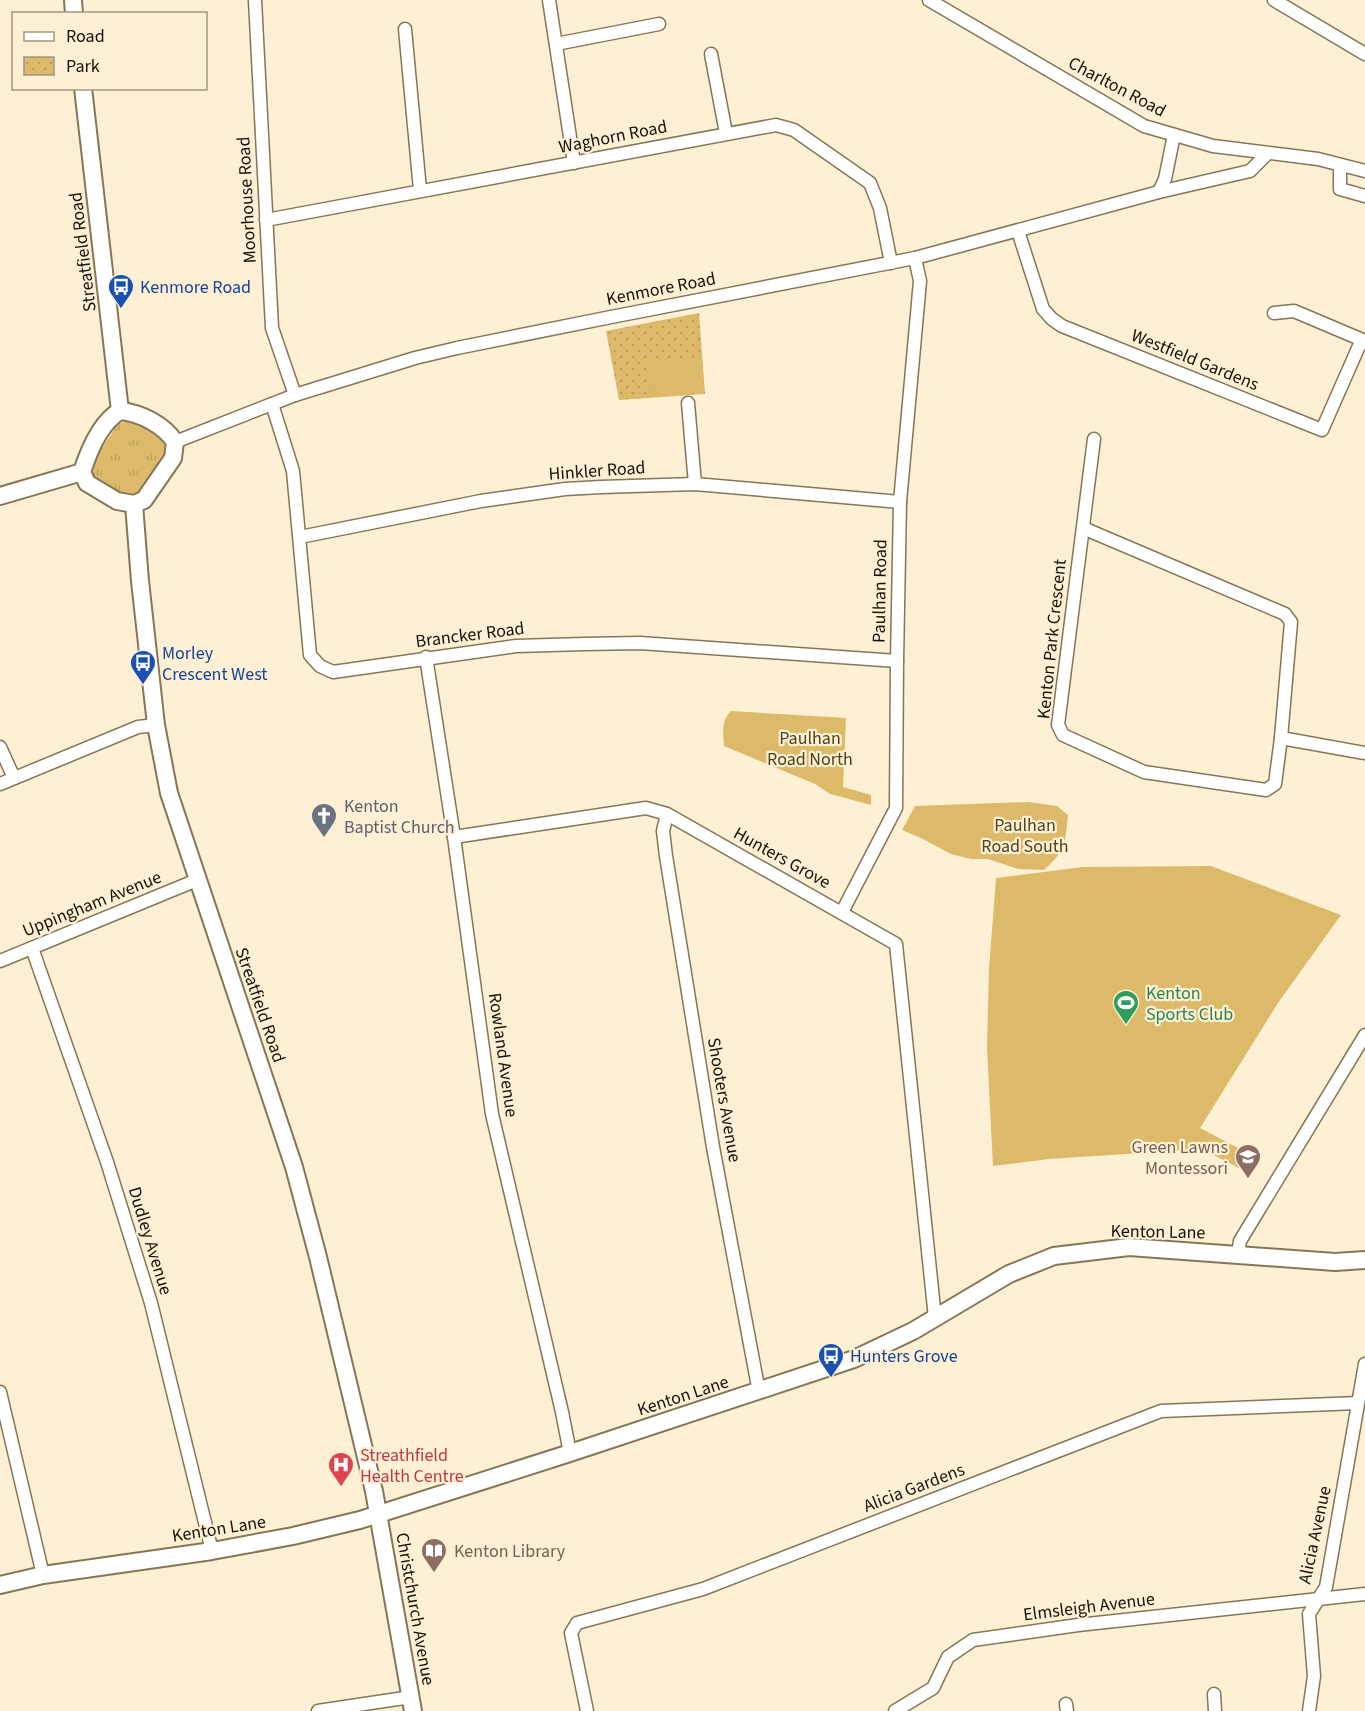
<svg xmlns="http://www.w3.org/2000/svg" width="1365" height="1711" font-family="'Source Sans 3',sans-serif">
  <style>
    .grass { fill: url(#grass-tufts) }
    .park { fill: url(#park-dots) }
    .garden { fill: #ddba69 }
    .lines { fill: none; stroke-linecap: round; stroke-linejoin: round }
    .street-casing { stroke: #857656; stroke-width: 15 }
    .secondary-casing { stroke: #857656; stroke-width: 20 }
    .street { stroke: #fff; stroke-width: 12 }
    .secondary { stroke: #fff; stroke-width: 16 }
    .labels { text-anchor: middle; dominant-baseline: central; stroke-width: 4.5; stroke-linejoin: round; paint-order: stroke }
    .street-label { font-size: 18px; fill: #171206; stroke: #fdf0d4 }
    .transit-label { font-size: 18px; fill: #164399; stroke: #fdf0d4; text-anchor: start }
    .park-label { font-size: 18px; fill: #51411a; stroke: #fdf0d4 }
    .worship-label { font-size: 18px; fill: #5b616d; stroke: #fdf0d4; text-anchor: start }
    .leisure-label { font-size: 18px; fill: #27864d; stroke: #fdf0d4; text-anchor: start }
    .education-label { font-size: 18px; fill: #785e54; stroke: #fdf0d4; text-anchor: end }
    .health-label { font-size: 18px; fill: #be3a42; stroke: #fdf0d4; text-anchor: start }
  </style>
  <defs>
    <pattern id="grass-tufts" width="24" height="20" patternUnits="userSpaceOnUse" patternTransform="scale(1.5)"><rect width="24" height="20" fill="#ddba69"/><path d="M3 7l-1-3M5 7V3M7 7l1-3M15 17l-1-3M17 17v-4M19 17l1-3" fill="none" stroke="#bd9f5a"/></pattern>
    <pattern id="park-dots" width="8" height="8" patternUnits="userSpaceOnUse" patternTransform="scale(1.5)"><rect width="8" height="8" fill="#ddba69"/><path d="M2 2h.1M6 6h.1" fill="none" stroke="#bd9f5a" stroke-width="1.8" stroke-linecap="round"/></pattern>
  </defs>
  <rect width="100%" height="100%" fill="#fdf0d4"/>
  <path class="grass" d="M130,420L164,438C169,459 150,478 138,494L127,496L110,489L94,476L93,469L94,460L118,424Z"/>
  <polygon class="park" points="699,313 705,394 619,400 606,331"/>
  <g class="garden">
    <polygon points="701,357 703,392 651,396 649,361"/>
    <path d="M731,711L846,718L843,787L871,795V805L830,794L815,784L724,746C723,732 721,721 731,711Z"/>
    <path d="M1028,802L1057,806L1068,815C1065,843 1066,850 1044,870L1018,869L988,859H971L951,854L921,838L902,830L915,806Z"/>
    <polygon points="1211,866 1341,915 1278,1003 1200,1128 1259,1159 1251,1174 1194,1145 1188,1150 1049,1159 993,1166 987,1048 989,969 996,878 1083,867"/>
  </g>
  <g class="lines">
    <defs>
      <g id="street">
        <polyline points="255,0 272,328 295,395"/>
        <polyline points="549,0 574,163"/>
        <polyline points="929,0 1144,126 1213,146 1318,159 1365,171"/>
        <polyline points="1274,0 1365,54"/>
        <polyline points="405,29 420,190"/>
        <polyline points="556,44 659,24"/>
        <polyline points="711,54 726,133"/>
        <polyline points="1340,165 1340,189 1365,196"/>
        <polyline points="1159,192 1165,179 1174,135"/>
        <polyline points="266,220 776,125 794,130 870,183 880,208 891,263"/>
        <polyline points="1018,231 1043,309 1052,319 1062,326 1322,430 1359,346 1365,341"/>
        <polyline points="1274,313 1294,311 1365,341"/>
        <polyline points="688,403 695,484"/>
        <polyline points="272,404 293,471 310,655 320,666 333,672 516,646 584,644 640,643 897,661"/>
        <polyline points="175,442 295,395 415,358 457,348 611,317 915,258 1159,192 1250,171 1267,154"/>
        <polyline points="1083,528 1285,614 1291,622 1281,738 1275,784 1266,790 1144,772 1063,735 1058,725 1094,439"/>
        <polyline points="300,537 481,501 565,489 601,487 695,484 900,502"/>
        <polyline points="426,657 454,837 492,1114 562,1412 570,1453"/>
        <polyline points="1281,738 1365,753"/>
        <polyline points="0,747 14,778"/>
        <polyline points="0,784 138,727 156,725"/>
        <polyline points="667,814 663,831 666,856 713,1147 759,1392"/>
        <polyline points="454,837 646,808 667,814 896,944 935,1318"/>
        <polyline points="842,912 896,808 897,661 900,502 920,281 915,258"/>
        <polyline points="32,948 107,1162 151,1303 212,1551"/>
        <polyline points="0,961 197,880"/>
        <polyline points="1238,1254 1240,1241 1365,1035"/>
        <polyline points="0,1392 43,1575"/>
        <polyline points="1214,1694 1215,1711"/>
        <polyline points="1066,1704 1067,1711"/>
        <polyline points="318,1711 411,1697"/>
        <polyline points="587,1711 571,1633 577,1623 703,1589 1161,1411 1358,1403"/>
        <polyline points="895,1711 933,1688 948,1657 973,1640 1078,1625 1365,1594"/>
        <polyline points="1309,1711 1314,1676 1309,1614 1326,1587 1365,1364"/>
      </g>
      <g id="secondary">
        <polyline points="73,0 74,14"/>
        <polyline points="83,88 120,411"/>
        <path d="M120,411C141,413 164,425 175,442L173,458L144,500L134,504L117,501L87,483L82,472C89,450 101,422 120,411Z"/>
        <polyline points="0,496 82,472"/>
        <polyline points="134,504 140,581 156,725 169,793 294,1167 318,1257 374,1491 413,1711"/>
        <polyline points="0,1585 43,1575 212,1551 293,1536 360,1520 570,1453 854,1359 913,1331 1009,1274 1054,1256 1129,1247 1335,1262 1365,1260"/>
      </g>
    </defs>
    <use href="#street" class="street-casing"/>
    <use href="#secondary" class="secondary-casing"/>
    <use href="#street" class="street"/>
    <use href="#secondary" class="secondary"/>
  </g>
  <defs>
    <symbol id="bus-pin" viewBox="-11 -11 22 30"><path d="M0 17L-7.5 6A9.5 9.5 0 1 1 7.5 6Z" fill="#1a4fb4" stroke="#fdf0d4"/><path d="M-5-6H5V4H4V6H2V4H-2V6H-4V4H-5ZM-3.5-4V0h7V-4ZM-3.5 1.2v1.5H-2V1.2ZM2 1.2v1.5H3.5V1.2Z" fill="#fff"/></symbol>
    <symbol id="church-pin" viewBox="-11 -11 22 30"><path d="M0 17L-7.5 6A9.5 9.5 0 1 1 7.5 6Z" fill="#6b7280" stroke="#fdf0d4"/><path d="M-1.2-6h2.4v3.5h3.3v2.4h-3.3V6h-2.4V-.1h-3.3v-2.4h3.3Z" fill="#fff"/></symbol>
    <symbol id="stadium-pin" viewBox="-11 -11 22 30"><path d="M0 17L-7.5 6A9.5 9.5 0 1 1 7.5 6Z" fill="#2e9e5b" stroke="#fdf0d4"/><path d="M0-5a6.5 5 0 1 0 0 10a6.5 5 0 1 0 0-10ZM-3.5-1.8h7v3.6h-7Z" fill="#fff"/></symbol>
    <symbol id="school-pin" viewBox="-11 -11 22 30"><path d="M0 17L-7.5 6A9.5 9.5 0 1 1 7.5 6Z" fill="#8d6e63" stroke="#fdf0d4"/><path d="M0-5L7-2L0 1L-7-2ZM-4 1L0 2.5L4 1V4Q0 6-4 4Z" fill="#fff"/></symbol>
    <symbol id="hospital-pin" viewBox="-11 -11 22 30"><path d="M0 17L-7.5 6A9.5 9.5 0 1 1 7.5 6Z" fill="#e0444e" stroke="#fdf0d4"/><path d="M-5-5h3v3.5h4V-5h3V5h-3V1.5h-4V5h-3Z" fill="#fff"/></symbol>
    <symbol id="library-pin" viewBox="-11 -11 22 30"><path d="M0 17L-7.5 6A9.5 9.5 0 1 1 7.5 6Z" fill="#8d6e63" stroke="#fdf0d4"/><path d="M-6-4Q-3-5.5-.7-3.5V5Q-3 3-6 4ZM6-4Q3-5.5 .7-3.5V5Q3 3 6 4Z" fill="#fff"/></symbol>
  </defs>
  <g fill-rule="evenodd">
    <use href="#bus-pin" x="106" y="272" width="30" height="40"/>
    <use href="#bus-pin" x="128" y="648" width="30" height="40"/>
    <use href="#church-pin" x="309" y="801" width="30" height="40"/>
    <use href="#stadium-pin" x="1111" y="988" width="30" height="40"/>
    <use href="#school-pin" x="1233" y="1142" width="30" height="40"/>
    <use href="#bus-pin" x="816" y="1341" width="30" height="40"/>
    <use href="#hospital-pin" x="326" y="1450" width="30" height="40"/>
    <use href="#library-pin" x="419" y="1536" width="30" height="40"/>
  </g>
  <g class="labels">
    <g class="street-label">
      <text transform="translate(1117 87) rotate(28)">Charlton Road</text>
      <text transform="translate(613 137) rotate(-11)">Waghorn Road</text>
      <text transform="translate(247 200) rotate(-93)">Moorhouse Road</text>
      <text transform="translate(83 252) rotate(-97)">Streatfield Road</text>
      <text transform="translate(661 289) rotate(-11)">Kenmore Road</text>
      <text transform="translate(1195 360) rotate(22)">Westfield Gardens</text>
      <text transform="translate(597 471) rotate(-4)">Hinkler Road</text>
      <text transform="translate(880 591) rotate(-89)">Paulhan Road</text>
      <text transform="translate(470 635) rotate(-7)">Brancker Road</text>
      <text transform="translate(1052 639) rotate(-84)">Kenton Park Crescent</text>
      <text transform="translate(782 858) rotate(29)">Hunters Grove</text>
      <text transform="translate(92 904) rotate(-22)">Uppingham Avenue</text>
      <text transform="translate(260 1005) rotate(71)">Streatfield Road</text>
      <text transform="translate(503 1055) rotate(82)">Rowland Avenue</text>
      <text transform="translate(724 1100) rotate(80)">Shooters Avenue</text>
      <text transform="translate(1158 1232) rotate(1)">Kenton Lane</text>
      <text transform="translate(150 1241) rotate(73)">Dudley Avenue</text>
      <text transform="translate(683 1396) rotate(-18)">Kenton Lane</text>
      <text transform="translate(914 1488) rotate(-21)">Alicia Gardens</text>
      <text transform="translate(219 1529) rotate(-9)">Kenton Lane</text>
      <text transform="translate(1315 1535) rotate(-78)">Alicia Avenue</text>
      <text transform="translate(1089 1607) rotate(-7)">Elmsleigh Avenue</text>
      <text transform="translate(415 1609) rotate(80)">Christchurch Avenue</text>
    </g>
    <g class="transit-label">
      <text x="140" y="287">Kenmore Road</text>
      <text x="162" y="653">Morley<tspan x="162" dy="21">Crescent West</tspan></text>
      <text x="850" y="1356">Hunters Grove</text>
    </g>
    <g class="park-label">
      <text x="810" y="738">Paulhan<tspan x="810" dy="21">Road North</tspan></text>
      <text x="1025" y="825">Paulhan<tspan x="1025" dy="21">Road South</tspan></text>
    </g>
    <g class="worship-label">
      <text x="344" y="806">Kenton<tspan x="344" dy="21">Baptist Church</tspan></text>
    </g>
    <g class="leisure-label">
      <text x="1146" y="993">Kenton<tspan x="1146" dy="21">Sports Club</tspan></text>
    </g>
    <g class="education-label">
      <text x="1228" y="1147">Green Lawns<tspan x="1228" dy="21">Montessori</tspan></text>
      <text x="454" y="1551" text-anchor="start">Kenton Library</text>
    </g>
    <g class="health-label">
      <text x="360" y="1455">Streathfield<tspan x="360" dy="21">Health Centre</tspan></text>
    </g>
  </g>
  <rect x="12" y="12" width="195" height="78" fill="#fdf0d4" stroke="#a19782" stroke-width="1.5"/>
  <rect x="24" y="32" width="30" height="9" fill="#ffffff" stroke="#a19782" stroke-width="1.5"/>
  <text x="66" y="42" font-size="18" fill="#171206">Road</text>
  <rect x="24" y="57" width="30" height="18" fill="url(#park-dots)" stroke="#a19782" stroke-width="1.5"/>
  <text x="66" y="72" font-size="18" fill="#171206">Park</text>
</svg>
